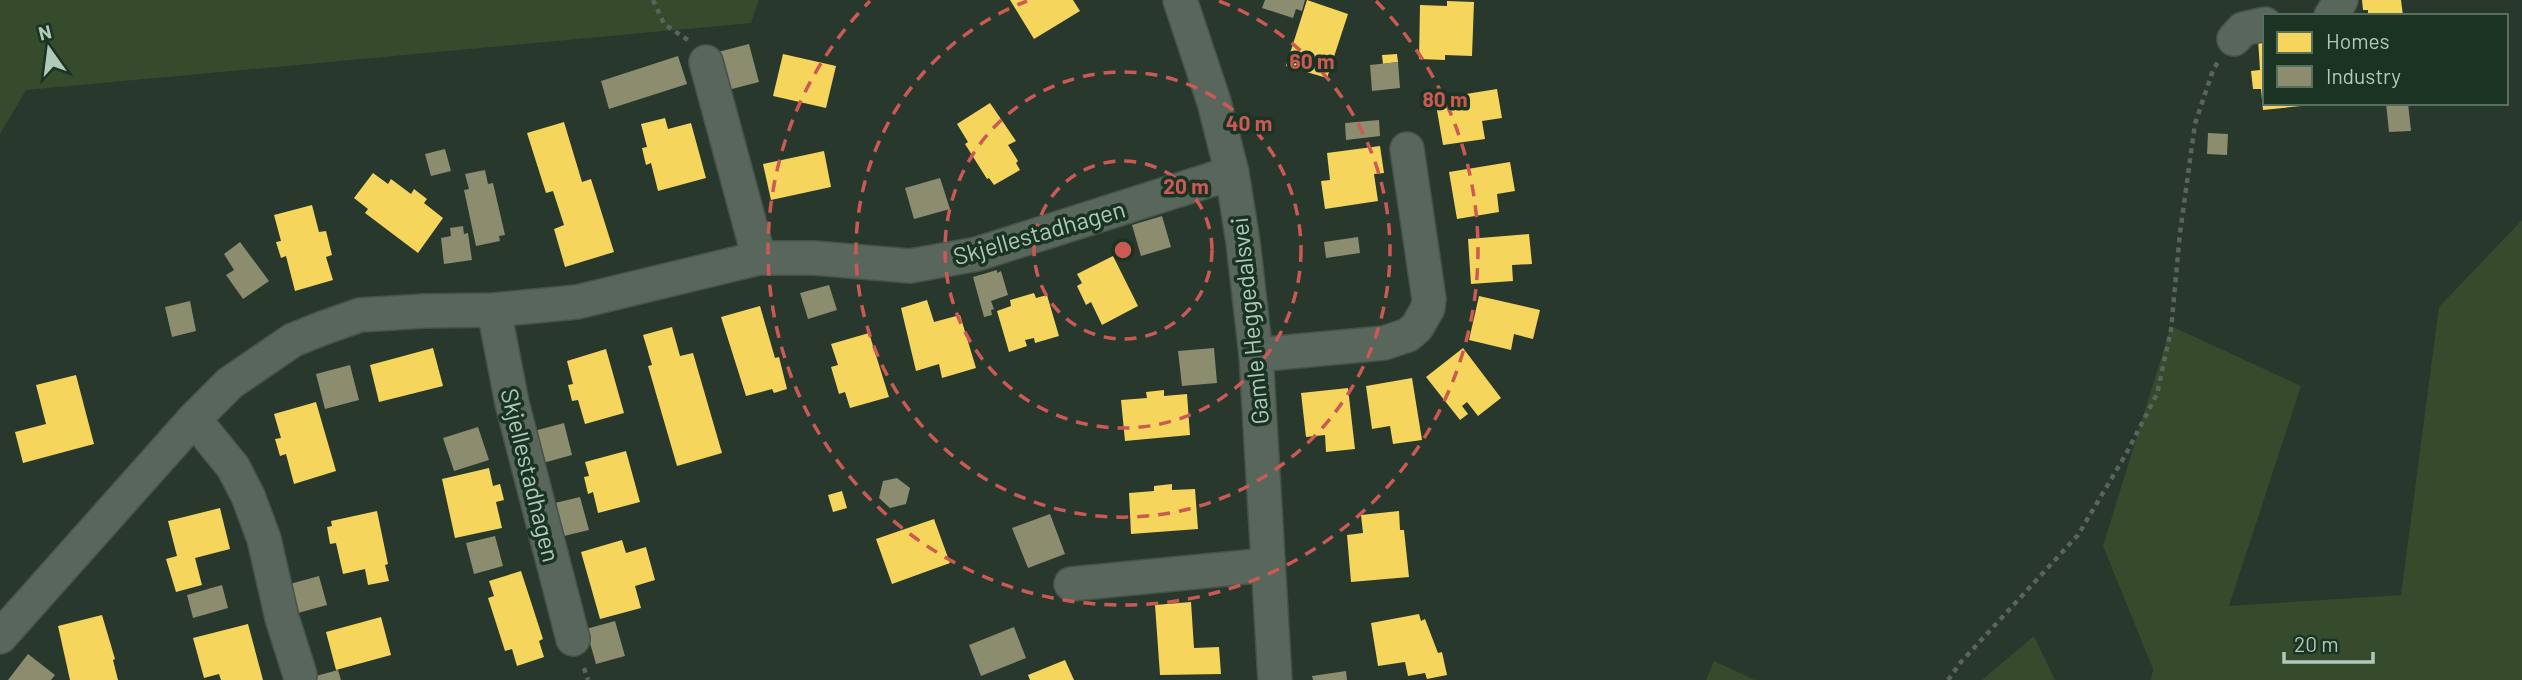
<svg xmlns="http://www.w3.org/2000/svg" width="2522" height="680" font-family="Barlow,sans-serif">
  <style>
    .green { fill: #364a2c }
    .homes { fill: #f6d55c }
    .industry { fill: #8c8c6e }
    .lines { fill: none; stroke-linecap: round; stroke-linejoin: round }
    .minor-casing { stroke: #46524a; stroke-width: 36 }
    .path { stroke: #59655c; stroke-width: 4.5; stroke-dasharray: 5 5; stroke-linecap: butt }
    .minor { stroke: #58665c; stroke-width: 33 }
    .ring { fill: none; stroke: #cb5954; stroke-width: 3.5; stroke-dasharray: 12 9 }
    .labels { text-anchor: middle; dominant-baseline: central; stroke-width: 7; stroke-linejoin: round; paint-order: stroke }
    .street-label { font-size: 24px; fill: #b0cab9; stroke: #1a3322 }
    .centre { fill: #cb5954; stroke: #1a3322; stroke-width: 3.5 }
    .ring-label { font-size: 21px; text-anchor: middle; font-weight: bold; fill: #cb5954; stroke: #1a3322; stroke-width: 7; stroke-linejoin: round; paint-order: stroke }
  </style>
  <rect width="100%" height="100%" fill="#28382d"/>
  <g class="green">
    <polygon points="0,0 759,0 751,23 26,90 0,134"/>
    <polygon points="2522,220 2522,680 2151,680 2153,669 2103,546 2171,326 2301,386 2229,606 2401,595 2439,307"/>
    <polygon points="2034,636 2055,680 1982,680"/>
    <polygon points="1714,661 1755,680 1706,680"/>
  </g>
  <g class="homes">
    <polygon points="1010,0 1073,0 1080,11 1034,39"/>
    <polygon points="1307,0 1348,14 1327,78 1286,66"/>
    <polygon points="2362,0 2401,0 2403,16 2368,16 2368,10 2363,10"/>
    <polygon points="1447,1 1474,2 1472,56 1445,55 1445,60 1419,59 1420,5 1447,6"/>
    <polygon points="2265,38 2265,103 2311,103 2311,105 2263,110 2261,89 2253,89 2251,71 2260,70 2258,39"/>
    <polygon points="783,54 836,66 826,108 773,96"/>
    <polygon points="1397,54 1398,62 1383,64 1382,55"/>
    <polygon points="1497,89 1502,118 1482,121 1485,139 1443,145 1435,99"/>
    <polygon points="990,103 1016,141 1008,145 1018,161 1016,163 1020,170 994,185 989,178 987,179 965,144 968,142 957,124"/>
    <polygon points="665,118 668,129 691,123 706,178 658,191 651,163 646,165 642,148 647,147 641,124"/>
    <polygon points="564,122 582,182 591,179 614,252 565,267 554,229 564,225 553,191 546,193 527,133"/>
    <polygon points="1380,146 1384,173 1374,174 1378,201 1325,209 1321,181 1330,180 1327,153"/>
    <polygon points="824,151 831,187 771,200 763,164"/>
    <polygon points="1510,162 1515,191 1497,194 1499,212 1457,219 1449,172"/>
    <polygon points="373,173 388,184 391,179 411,194 414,189 427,199 424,203 443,218 418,253 365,213 368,209 354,198"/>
    <polygon points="312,205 319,232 326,231 332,255 326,257 333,280 295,291 286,256 281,258 276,242 281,241 274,215"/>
    <polygon points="1529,234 1532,264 1512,265 1513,281 1471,284 1468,239"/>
    <polygon points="1113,256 1138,306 1102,325 1091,302 1086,305 1077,286 1082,283 1077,274"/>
    <polygon points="1034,293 1036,298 1047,295 1059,336 1035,343 1034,338 1025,340 1027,346 1009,352 997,311 1011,306 1010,300"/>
    <polygon points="1479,296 1540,310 1533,339 1514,334 1511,350 1469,340"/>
    <polygon points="927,300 934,322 960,315 976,368 942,378 939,364 916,371 901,308"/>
    <polygon points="760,306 775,358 779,357 787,389 774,393 772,389 746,396 721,317"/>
    <polygon points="672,327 680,356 693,353 722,453 677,466 648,366 652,365 643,335"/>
    <polygon points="869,333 889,397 850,408 845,392 839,394 831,367 838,365 831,344"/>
    <polygon points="433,348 443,386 379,402 370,365"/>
    <polygon points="1463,348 1501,398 1478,416 1467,402 1462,406 1468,414 1460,420 1426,377"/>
    <polygon points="606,349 624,413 585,424 578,400 572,401 568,385 573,384 567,361"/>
    <polygon points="76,375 94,444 23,463 15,432 46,424 36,385"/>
    <polygon points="1412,378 1422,440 1393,444 1390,426 1372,429 1366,386"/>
    <polygon points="1348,388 1355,449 1326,452 1325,435 1306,437 1301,393"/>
    <polygon points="1164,390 1164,396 1187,394 1190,435 1125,441 1121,400 1147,398 1146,392"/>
    <polygon points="316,402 336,471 294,484 286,454 280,456 275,439 281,438 274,414"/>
    <polygon points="626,451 640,502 598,513 593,492 588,494 584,477 589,476 585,462"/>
    <polygon points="489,468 493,486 500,484 504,500 496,502 502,528 455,538 442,479"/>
    <polygon points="1172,484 1172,490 1195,489 1198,529 1131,534 1129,493 1154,491 1154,486"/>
    <polygon points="842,491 847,508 833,512 828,495"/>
    <polygon points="220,508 230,549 195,558 202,585 176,592 166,559 177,556 168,521"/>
    <polygon points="377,511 388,564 385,565 389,581 368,585 365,569 343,574 336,543 330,544 327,527 332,526 331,521"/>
    <polygon points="1399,511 1400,530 1404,530 1409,577 1351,582 1347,535 1363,533 1361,515"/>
    <polygon points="934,519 950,563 892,584 876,539"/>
    <polygon points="622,540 626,553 646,547 655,580 635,586 641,608 600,619 581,552"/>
    <polygon points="521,571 543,639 539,641 544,657 517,666 512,649 505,651 488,598 494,596 489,581"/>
    <polygon points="1191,602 1194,648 1219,647 1221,674 1160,675 1155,605"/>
    <polygon points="1419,614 1421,621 1425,619 1438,653 1442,652 1447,675 1427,679 1425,673 1408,676 1405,662 1378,666 1371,623"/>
    <polygon points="102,615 115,659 113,660 118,680 70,680 58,626"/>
    <polygon points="381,617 391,655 336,670 326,632"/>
    <polygon points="248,624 263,680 221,680 219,674 204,678 193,638"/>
    <polygon points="1065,660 1074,680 1030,680 1028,675"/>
  </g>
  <g class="industry">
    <polygon points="1265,0 1305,0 1302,11 1296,9 1293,18 1262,8"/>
    <polygon points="749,44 759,82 728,90 718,52"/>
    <polygon points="678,56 687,84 609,109 601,81"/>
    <polygon points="1398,62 1400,88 1372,91 1370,65"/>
    <polygon points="2386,103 2408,103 2411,131 2389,132"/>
    <polygon points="1379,120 1380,136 1346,140 1345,123"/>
    <polygon points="2208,133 2228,134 2227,155 2207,154"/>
    <polygon points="445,149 451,171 431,176 425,154"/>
    <polygon points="485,170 488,184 493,183 505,235 499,236 500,241 476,246 464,190 469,189 465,174"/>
    <polygon points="940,178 950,209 914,219 905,188"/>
    <polygon points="1162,216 1171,247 1141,256 1132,225"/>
    <polygon points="463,226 464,234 468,233 472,260 444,264 441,238 451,236 450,228"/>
    <polygon points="1358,237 1360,253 1326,258 1324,242"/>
    <polygon points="240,242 269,281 243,299 226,275 234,270 224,254"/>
    <polygon points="997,270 997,273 1001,271 1008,295 991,301 994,309 991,310 992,315 984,317 973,277"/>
    <polygon points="829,285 837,310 808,319 800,293"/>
    <polygon points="190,301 196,331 172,337 165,307"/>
    <polygon points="1214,348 1217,383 1182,386 1178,351"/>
    <polygon points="350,365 359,400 325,409 316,374"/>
    <polygon points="564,423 572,455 543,463 534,431"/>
    <polygon points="478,427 489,460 454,471 443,438"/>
    <polygon points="897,478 910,488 906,504 890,508 879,498 883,481"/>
    <polygon points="580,497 589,530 564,536 555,503"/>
    <polygon points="1050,514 1065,554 1028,568 1012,528"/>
    <polygon points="495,536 503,566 474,574 466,543"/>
    <polygon points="319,576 327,605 298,613 290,584"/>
    <polygon points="222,585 228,608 193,618 187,595"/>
    <polygon points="615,621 625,656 596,664 586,629"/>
    <polygon points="1014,627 1026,658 981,676 969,645"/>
    <polygon points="28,654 55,675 51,680 8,680"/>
    <polygon points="338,670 341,680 305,680 305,679"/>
    <polygon points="1346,671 1347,680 1313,680 1312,676"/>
  </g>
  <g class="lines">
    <defs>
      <g id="minor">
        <polyline points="1180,0 1214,102 1232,173 1243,242 1256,355 1275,680"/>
        <polyline points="2331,16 2341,0"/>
        <polyline points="2234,39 2243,29 2265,24"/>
        <polyline points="706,62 759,258"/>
        <polyline points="494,310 512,403 573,639"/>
        <polyline points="1256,355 1384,343 1408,335 1417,327 1428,308 1429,299 1407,149"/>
        <polyline points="194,419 233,467 248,496 264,539 282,618 300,675"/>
        <polyline points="1071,584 1267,565"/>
        <polyline points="0,637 194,419 230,383 293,340 323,328 360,315 425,311 494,310 577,302 759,258 814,258 910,266 977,254 1232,173"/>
      </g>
    </defs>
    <use href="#minor" class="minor-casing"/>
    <g class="path">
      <polyline points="653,0 664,24 688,40"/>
      <polyline points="584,668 588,680"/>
      <polyline points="1948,680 1961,662 2078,535 2126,454 2157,394 2171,330 2180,233 2195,124 2213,70 2218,62"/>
    </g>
    <use href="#minor" class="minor"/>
  </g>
  <g class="ring">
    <circle cx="1123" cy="250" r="89"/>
    <circle cx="1123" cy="250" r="178"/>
    <path d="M1219 1A267 267 0 1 1 1027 1"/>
    <path d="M1376 1A355 355 0 1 1 870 1"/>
  </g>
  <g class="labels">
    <g class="street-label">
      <text transform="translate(1039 232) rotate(-16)">Skjellestadhagen</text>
      <text transform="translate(1249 321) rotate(-96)">Gamle Heggedalsvei</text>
      <text transform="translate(531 475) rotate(76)">Skjellestadhagen</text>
    </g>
  </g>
  <circle cx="1123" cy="250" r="10" class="centre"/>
  <g class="ring-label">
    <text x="1312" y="69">60 m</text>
    <text x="1445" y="107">80 m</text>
    <text x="1249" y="131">40 m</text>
    <text x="1186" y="194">20 m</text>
  </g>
  <rect x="2263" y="14" width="245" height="91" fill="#1a3322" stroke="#566f5e" stroke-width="2"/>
  <rect x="2277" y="32" width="35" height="21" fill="#f6d55c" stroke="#566f5e" stroke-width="2"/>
  <text x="2326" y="49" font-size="21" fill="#b0cab9">Homes</text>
  <rect x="2277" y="66" width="35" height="21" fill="#8c8c6e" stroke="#566f5e" stroke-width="2"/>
  <text x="2326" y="84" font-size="21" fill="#b0cab9">Industry</text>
  <g transform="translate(49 49) rotate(346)" stroke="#1a3322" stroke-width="5" paint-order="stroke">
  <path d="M0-5L12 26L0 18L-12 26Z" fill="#b0cab9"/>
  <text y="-10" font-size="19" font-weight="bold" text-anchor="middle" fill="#b0cab9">N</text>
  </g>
  <path d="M2284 652v10h89v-10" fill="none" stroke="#b0cab9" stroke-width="3.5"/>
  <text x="2294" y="652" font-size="21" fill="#b0cab9" stroke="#1a3322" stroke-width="5" paint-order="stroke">20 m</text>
</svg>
